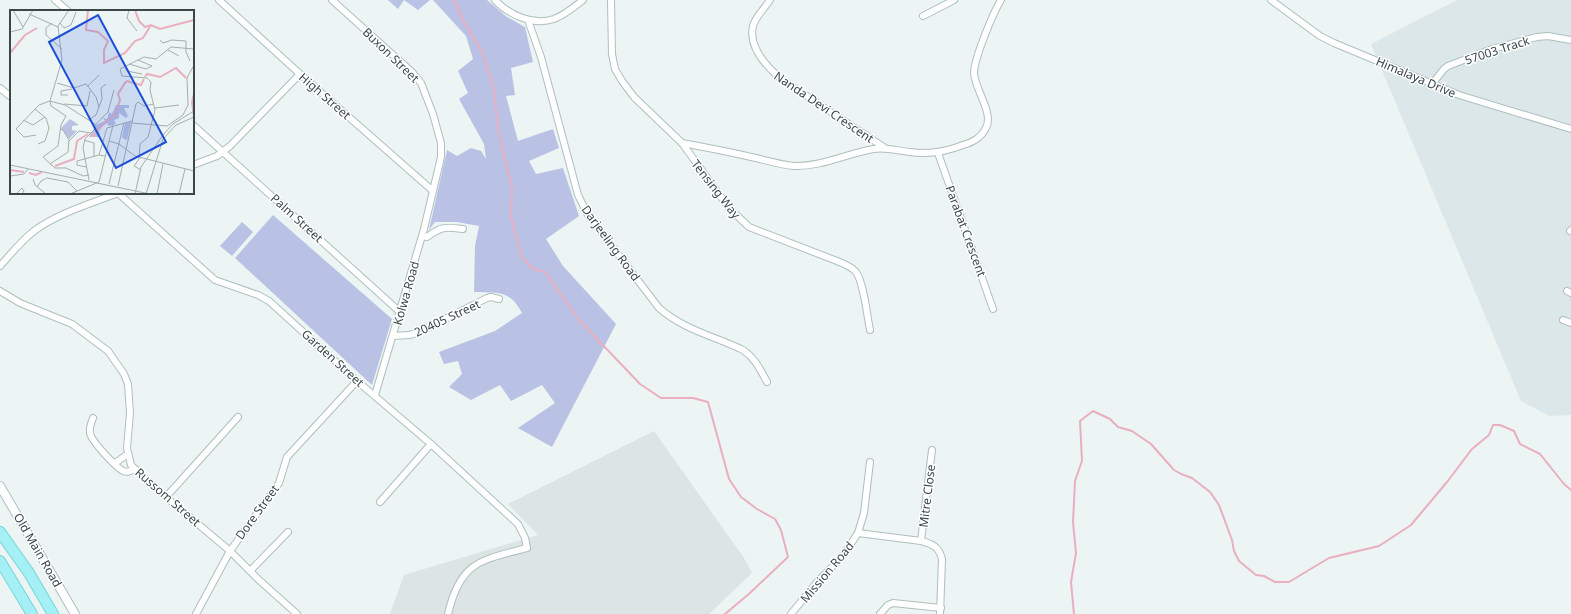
<svg xmlns="http://www.w3.org/2000/svg" width="1571" height="614" font-family="'Noto Sans',sans-serif">
  <style>
    .residential { fill: #dbe7e8 }
    .industrial { fill: #dde4e4 }
    .green { fill: #b9c2e4 }
    .lines { fill: none; stroke-linecap: round; stroke-linejoin: round }
    .stream { stroke: #eaafbe; stroke-width: 2 }
    .minor-casing { stroke: #afbfbf; stroke-width: 8 }
    .tertiary-casing { stroke: #afbfbf; stroke-width: 10 }
    .primary-casing { stroke: #76d5d9; stroke-width: 12 }
    .minor { stroke: #fff; stroke-width: 6 }
    .tertiary { stroke: #fff; stroke-width: 8 }
    .primary { stroke: #a5f0f5; stroke-width: 10 }
    .labels { text-anchor: middle; dominant-baseline: central; stroke-width: 3; stroke-linejoin: round; paint-order: stroke }
    .street-label { font-size: 12px; fill: #3a4848; stroke: #fff }
    .inset-river { fill: none; stroke: #eaafbe; stroke-width: 2 }
    .inset-road { fill: none; stroke: #a5afaf; stroke-width: 1 }
    .view { fill: #1d4ed8; fill-opacity: 0.15; stroke: #1d4ed8; stroke-width: 2 }
    .inset-edge { fill: none; stroke: #3a4848; stroke-width: 2 }
  </style>
  <rect width="100%" height="100%" fill="#ecf4f4"/>
  <polygon class="residential" points="1457,0 1571,0 1571,415 1549,416 1521,401 1371,44"/>
  <polygon class="industrial" points="654,431 744,558 752,573 709,614 390,614 404,575 538,535 508,504"/>
  <g class="green">
    <polygon points="388,0 430,0 418,10 404,0 398,9"/>
    <path d="M433,0H487L507,17L525,27L533,62L511,68L515,95L506,96L518,141L553,129L559,148L529,161L536,174L563,168L579,216L546,239L563,266L616,324L552,447L518,428L555,403L542,385L511,401L500,385L471,400L449,387L462,374L458,361L444,364L439,352L495,331L522,313C510,290 499,293 474,292L475,246L479,226L457,222H435L429,230L447,150L457,156L471,148L481,151L486,159L484,144L459,99L468,93L458,71L473,59L466,36Z"/>
    <polygon points="273,215 392,319 372,385 235,258"/>
    <polygon points="242,222 253,232 232,256 220,246"/>
  </g>
  <g class="lines">
    <g class="stream">
      <polyline points="454,0 464,22 482,52 494,89 498,129 512,188 511,217 522,257 533,269 545,272 579,320 640,384 661,398 693,398 708,402 729,479 741,497 757,509 775,519 781,530 788,557 750,593 725,614"/>
      <polyline points="1074,614 1071,582 1076,553 1073,522 1075,481 1082,461 1080,421 1093,411 1110,419 1118,427 1132,431 1151,444 1174,470 1181,474 1192,478 1210,492 1219,505 1232,540 1234,551 1239,561 1256,575 1264,576 1275,582 1289,582 1329,558 1379,546 1411,525 1447,482 1472,449 1489,435 1493,425 1500,425 1514,431 1520,444 1540,454 1564,484 1571,490"/>
    </g>
    <defs>
      <g id="minor">
        <polyline points="55,0 68,11"/>
        <polyline points="219,0 300,74 433,191"/>
        <polyline points="332,0 412,72 421,83 433,114 441,143 441,157 424,229 375,395"/>
        <path d="M495,0C509,15 533,26 554,19C565,15 574,7 583,0"/>
        <path d="M611,0L612,54L615,69L622,81L634,97L682,143L729,208L749,227L837,261C844,264 851,266 856,272C864,283 867,316 870,330"/>
        <path d="M770,0C765,8 755,17 753,26C748,47 767,67 781,79L885,148"/>
        <polyline points="1271,0 1320,36 1334,43 1459,95 1571,129"/>
        <polyline points="923,16 954,0"/>
        <path d="M528,20L541,57L578,195L588,215L659,308C684,330 714,336 743,350C755,358 760,369 767,382"/>
        <polyline points="1432,84 1444,69 1448,66 1492,49 1537,37 1548,36 1571,40"/>
        <polyline points="0,88 11,97"/>
        <polyline points="193,125 400,312"/>
        <path d="M682,143C704,147 725,151 747,156C762,159 779,165 794,166C821,167 848,153 874,149C886,147 898,151 910,152C929,155 945,152 963,145C973,142 981,138 986,128C994,113 975,90 974,73C974,59 993,13 1001,0"/>
        <polyline points="938,153 993,309"/>
        <polyline points="193,165 217,156 230,146 300,74"/>
        <path d="M118,193L215,280L258,295L269,301L357,381L431,444L518,524L525,538L527,548C480,560 460,562 448,614"/>
        <polyline points="1570,231 1571,230"/>
        <path d="M422,236L427,237C442,226 445,227 463,229"/>
        <path d="M0,266C11,254 21,241 34,231C58,213 90,204 118,193"/>
        <polyline points="0,291 20,303 72,324 108,351 124,374 128,384 130,413 127,448 131,465 139,473 166,497 230,551 259,580 297,614"/>
        <polyline points="1567,291 1571,293"/>
        <polyline points="1563,320 1571,323"/>
        <polyline points="393,336 409,335 417,333 487,298 491,297 499,299"/>
        <path d="M93,418C91,423 89,428 90,433C91,441 116,467 123,471C127,473 131,471 135,469"/>
        <polyline points="115,463 128,454"/>
        <polyline points="166,497 238,417"/>
        <polyline points="380,502 431,444"/>
        <polyline points="858,533 864,513 870,462"/>
        <polyline points="921,541 932,450"/>
        <polyline points="250,571 288,532"/>
        <polyline points="196,614 230,551 279,483 287,457 357,381"/>
        <path d="M791,614L818,581L842,557L858,533L921,541C933,544 939,547 942,559L940,614"/>
        <polyline points="880,614 888,605 893,603 941,608"/>
      </g>
      <polyline id="tertiary" points="0,486 75,614"/>
      <g id="primary">
        <polyline points="0,532 29,573 53,614"/>
        <polyline points="0,561 32,614"/>
      </g>
    </defs>
    <use href="#minor" class="minor-casing"/>
    <use href="#tertiary" class="tertiary-casing"/>
    <use href="#primary" class="primary-casing"/>
    <use href="#minor" class="minor"/>
    <use href="#tertiary" class="tertiary"/>
    <use href="#primary" class="primary"/>
  </g>
  <g class="labels">
    <g class="street-label">
      <text transform="translate(1497 50) rotate(-18)">57003 Track</text>
      <text transform="translate(391 55) rotate(44)">Buxon Street</text>
      <text transform="translate(1416 77) rotate(23)">Himalaya Drive</text>
      <text transform="translate(325 96) rotate(41)">High Street</text>
      <text transform="translate(824 107) rotate(34)">Nanda Devi Crescent</text>
      <text transform="translate(716 189) rotate(52)">Tensing Way</text>
      <text transform="translate(297 218) rotate(42)">Palm Street</text>
      <text transform="translate(966 231) rotate(70)">Parabat Crescent</text>
      <text transform="translate(611 243) rotate(54)">Darjeeling Road</text>
      <text transform="translate(406 293) rotate(-74)">Kolwa Road</text>
      <text transform="translate(447 318) rotate(-25)">20405 Street</text>
      <text transform="translate(333 358) rotate(42)">Garden Street</text>
      <text transform="translate(927 496) rotate(-83)">Mitre Close</text>
      <text transform="translate(168 497) rotate(41)">Russom Street</text>
      <text transform="translate(257 512) rotate(-54)">Dore Street</text>
      <text transform="translate(38 550) rotate(60)">Old Main Road</text>
      <text transform="translate(827 572) rotate(-50)">Mission Road</text>
    </g>
  </g>
  <g transform="translate(10 10)">
    <rect width="184" height="184" fill="#ecf4f4"/>
    <path d="M106,95H119V98H114L118,106L116,108L109,103V108L104,110L106,114L99,116L97,113L89,119L90,127H79L86,115L95,111L93,108L97,109L99,102L102,104ZM60,109L69,115L62,116V120L67,121L59,129L51,118ZM121,112L117,130L114,129L112,127L115,113Z" fill="#b9c2e4"/>
    <path class="inset-river" d="M78,0L76,20L88,22L98,31L94,40V53L115,43L125,31L133,28L141,15M125,0L129,11L135,17L141,15L150,19L184,10M0,43L15,25L27,18M135,67L137,64L150,67L166,58L176,68M184,84L182,92L184,106M80,126H84L92,115L105,105L110,90L108,84L115,73L117,71L131,75L134,69M45,156L64,149L67,131L78,124M0,160L14,162M19,163L26,165L32,162"/>
    <path class="inset-road" d="M3,0L13,17M59,0L48,16L52,50L40,91L55,95L85,114V119L75,129L73,138L79,170M119,0L117,8L127,21M19,4L48,17M42,13L36,18V25L52,39M50,13L54,18L61,15L66,2M0,22L12,19L23,0M150,30L153,33L162,30L176,31V42L180,51M158,40L169,46M119,54L136,59L142,56L128,50M115,56L117,61L132,64M47,73L64,78L76,74L86,87L89,97M78,76L89,65M58,85H51V81L62,79M54,94L77,96L80,81M145,98L169,95M25,99L36,108L39,118L35,131L28,134M13,110L23,115L35,107M78,110L86,105L92,89L91,78L96,74M122,113L157,116L173,105L178,95L177,68L184,55M85,115L98,102L104,80M26,125L14,127L6,119L29,95L40,91L41,96L56,106L51,115L48,136L33,147L45,158H56L73,166L79,165M74,130L84,133V147M59,131L69,121L81,123M99,131L109,134L125,146L184,161M89,145L97,118L122,111M40,154L58,142L59,130L53,120L50,119M0,155L140,184M76,157L67,155V151L89,145L95,146M131,160L124,156L129,149L130,134L138,127L145,100L140,80L141,72L137,68L112,66L110,59L134,47L146,49L161,37L184,39M0,166L14,164L18,159M23,169L25,175L36,184M99,174L114,113M108,176L126,94L128,92L134,96L144,94M27,177L31,171L37,168L58,172L67,181M6,184L12,178L14,181L12,184M60,184L89,172L103,115M125,184L131,157L153,125L163,114L184,101M136,184L153,129L166,115L184,107M147,184L153,154M169,184L175,159"/>
    <path class="view" d="M88,5L156,132L106,158L39,32Z"/>
    <rect width="184" height="184" class="inset-edge"/>
  </g>
</svg>
